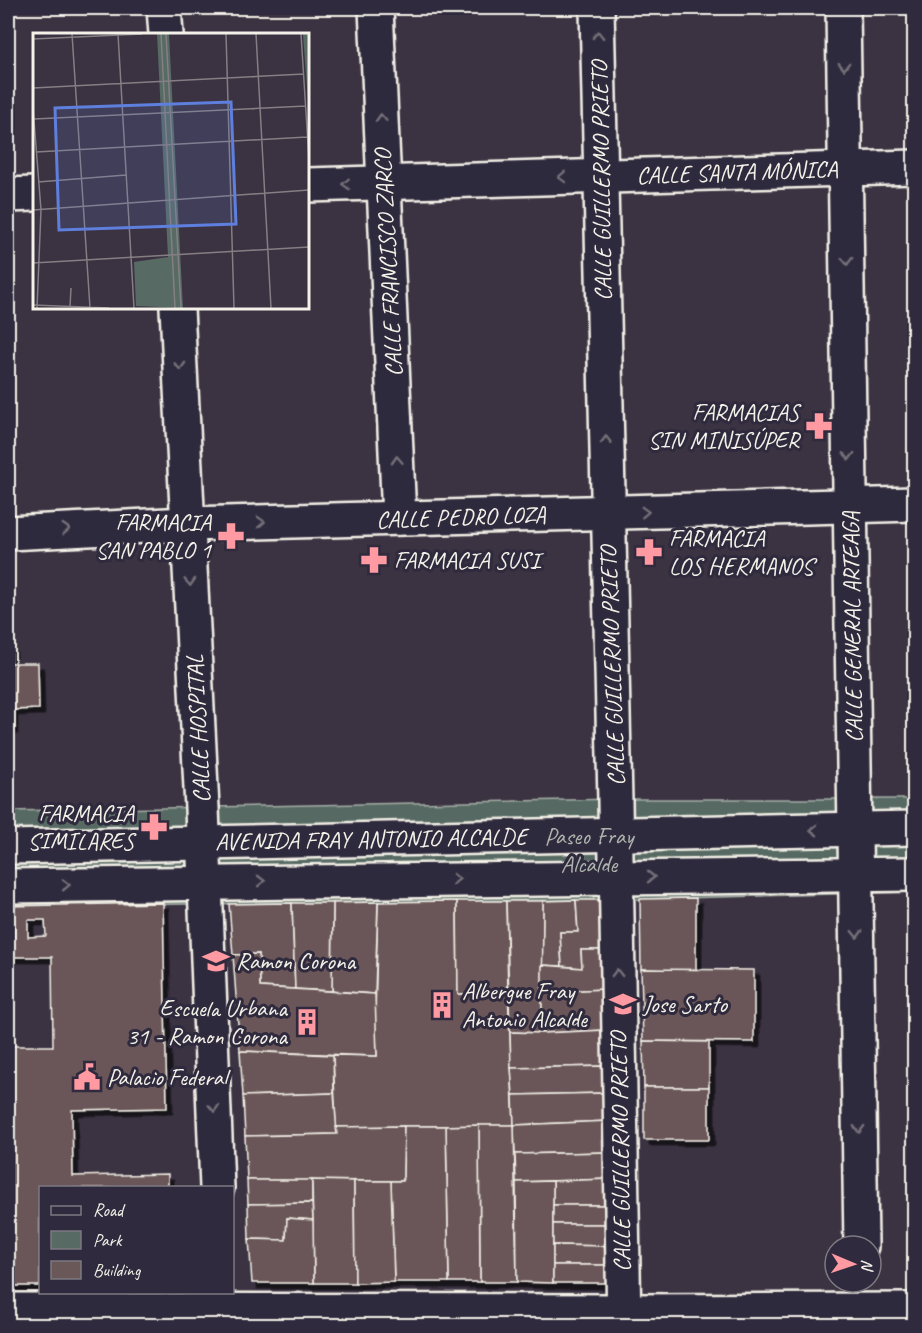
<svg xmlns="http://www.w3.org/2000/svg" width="922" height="1333" font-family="Caveat,sans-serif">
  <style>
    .green { fill: #576a64; stroke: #a6aea6; stroke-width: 1.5 }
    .building { fill: #6a5758; stroke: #f4f1e8; stroke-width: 1.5; fill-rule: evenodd; filter: url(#shadow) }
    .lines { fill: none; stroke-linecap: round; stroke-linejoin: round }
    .minor-casing { stroke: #f4f1e8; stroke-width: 38 }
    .minor { stroke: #2f2a3d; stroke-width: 33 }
    .oneway { stroke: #747079 }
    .labels { text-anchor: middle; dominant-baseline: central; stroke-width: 6; stroke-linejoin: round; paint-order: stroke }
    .street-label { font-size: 24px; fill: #f4f1e8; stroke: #2f2a3d }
    .poi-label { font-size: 24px; fill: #f4f1e8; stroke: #2f2a3d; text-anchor: start }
    .park-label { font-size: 24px; fill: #adb4ad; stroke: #2f2a3d }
    .inset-road { fill: none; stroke: #857f84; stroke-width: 1.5 }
    .view { fill: #5e7fdd; fill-opacity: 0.15; stroke: #5e7fdd; stroke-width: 3 }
    .inset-edge { fill: none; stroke: #f4f1e8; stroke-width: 3 }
  </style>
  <defs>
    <filter id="shadow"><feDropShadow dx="5.5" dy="5.5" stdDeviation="0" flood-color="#0009"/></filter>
  </defs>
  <rect width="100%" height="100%" fill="#3b3342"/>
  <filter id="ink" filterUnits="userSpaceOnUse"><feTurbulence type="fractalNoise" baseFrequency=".0167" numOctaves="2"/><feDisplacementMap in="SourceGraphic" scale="12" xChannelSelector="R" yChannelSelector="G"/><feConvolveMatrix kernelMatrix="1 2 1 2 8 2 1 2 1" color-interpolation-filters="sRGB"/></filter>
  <g filter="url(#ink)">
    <polygon class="green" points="619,799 914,799 914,892 640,899 8,906 8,811"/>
    <g class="building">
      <polygon points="8,647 11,647 11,663 38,663 39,709 12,710 12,728 8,728"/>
      <polygon points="696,898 696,971 641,969 640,899"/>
      <polygon points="576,900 578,932 560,932 562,966 542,965 543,901"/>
      <polygon points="576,900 604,900 605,950 581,950 582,968 562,966 560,932 578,932"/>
      <polygon points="457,901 458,994 508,992 514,1125 336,1127 333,1055 377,1056 375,1016 378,902"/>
      <polygon points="457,901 506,901 508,992 458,994"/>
      <polygon points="506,901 543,901 542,1033 510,1032"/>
      <polygon points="378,902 375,994 332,991 333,903"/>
      <path d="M163,903L167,1108L72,1110L73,1176L168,1174V1188H40V1286H8V1046H53L52,957H8V937H14V921H8V906ZM28,920H45L46,936L28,937Z"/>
      <polygon points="292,903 295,989 260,987 259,954 233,955 229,904"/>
      <polygon points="292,903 333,903 332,991 295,989"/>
      <polygon points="581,950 605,950 606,989 542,992 542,965 582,968"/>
      <polygon points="259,954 260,987 375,994 377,1056 240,1051 233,955"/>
      <polygon points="641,969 754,970 754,1042 643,1041"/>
      <polygon points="606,989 606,1030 542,1033 542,992"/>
      <polygon points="606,1030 607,1066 511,1068 510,1032 542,1033"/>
      <polygon points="643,1041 709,1042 709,1087 644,1087"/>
      <polygon points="240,1051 333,1055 334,1093 243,1096"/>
      <polygon points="607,1066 608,1093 513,1095 511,1068"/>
      <rect x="644" y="1087" width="65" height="53"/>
      <polygon points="334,1093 337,1134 245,1136 243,1096"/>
      <polygon points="608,1093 609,1121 514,1125 513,1095"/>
      <polygon points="609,1121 610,1152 515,1154 514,1125"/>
      <polygon points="479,1125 514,1125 517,1282 480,1282"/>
      <polygon points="479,1125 480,1282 449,1282 446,1126"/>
      <polygon points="404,1126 403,1181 247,1180 245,1136 337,1134 336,1127"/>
      <polygon points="404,1126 446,1126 449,1282 394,1282 391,1181 403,1181"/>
      <polygon points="610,1152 610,1179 516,1182 515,1154"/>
      <polygon points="610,1179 610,1205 553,1205 553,1181"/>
      <polygon points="247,1180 312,1180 312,1203 248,1204"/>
      <polygon points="312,1180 354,1181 355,1283 314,1283"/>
      <polygon points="354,1181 391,1181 394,1282 355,1283"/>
      <polygon points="553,1181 553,1283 517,1282 516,1182"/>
      <polygon points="312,1203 313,1220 287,1218 286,1240 249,1239 248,1204"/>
      <rect x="553" y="1205" width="57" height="19"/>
      <polygon points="287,1218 313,1220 314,1283 252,1283 249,1239 286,1240"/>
      <polygon points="553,1224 610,1224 610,1246 553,1245"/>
      <polygon points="553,1245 610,1246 611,1265 553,1265"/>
      <rect x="553" y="1265" width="58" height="18"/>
    </g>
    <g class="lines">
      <defs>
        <g id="minor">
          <polyline points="164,8 166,34"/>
          <polyline points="376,8 399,518"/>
          <polyline points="597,8 615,801 624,1326"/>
          <polyline points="843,8 861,1246"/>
          <polyline points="308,185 914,167"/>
          <polyline points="8,195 34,194"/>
          <polyline points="177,308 202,808 217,1188"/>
          <polyline points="8,533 187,524 914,504"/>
          <polyline points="8,847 914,828"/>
          <polyline points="8,886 914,874"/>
          <polyline points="8,1310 623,1311 914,1310"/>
        </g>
      </defs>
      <use href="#minor" class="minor-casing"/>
      <use href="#minor" class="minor"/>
    </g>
    <defs><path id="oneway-chevron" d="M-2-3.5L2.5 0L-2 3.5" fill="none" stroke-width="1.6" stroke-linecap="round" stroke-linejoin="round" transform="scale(1.5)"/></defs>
    <g class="oneway">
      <use href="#oneway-chevron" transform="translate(598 35) rotate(-91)"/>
      <use href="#oneway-chevron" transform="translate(844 66) rotate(89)"/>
      <use href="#oneway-chevron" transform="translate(381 118) rotate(-93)"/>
      <use href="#oneway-chevron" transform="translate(562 177) rotate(178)"/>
      <use href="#oneway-chevron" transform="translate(346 184) rotate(178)"/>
      <use href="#oneway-chevron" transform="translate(847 261) rotate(89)"/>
      <use href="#oneway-chevron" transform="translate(180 366) rotate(87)"/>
      <use href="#oneway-chevron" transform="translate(606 440) rotate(-91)"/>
      <use href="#oneway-chevron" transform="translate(849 456) rotate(89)"/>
      <use href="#oneway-chevron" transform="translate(397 460) rotate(-93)"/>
      <use href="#oneway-chevron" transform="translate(645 512) rotate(-2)"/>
      <use href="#oneway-chevron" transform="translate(261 522) rotate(-2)"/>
      <use href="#oneway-chevron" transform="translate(66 529) rotate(-3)"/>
      <use href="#oneway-chevron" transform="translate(190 582) rotate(87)"/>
      <use href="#oneway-chevron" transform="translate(814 830) rotate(179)"/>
      <use href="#oneway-chevron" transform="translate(651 877)"/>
      <use href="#oneway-chevron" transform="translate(456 879) rotate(-1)"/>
      <use href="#oneway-chevron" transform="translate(261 881) rotate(-1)"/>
      <use href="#oneway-chevron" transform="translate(66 885) rotate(-1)"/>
      <use href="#oneway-chevron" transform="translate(857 934) rotate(89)"/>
      <use href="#oneway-chevron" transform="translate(617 973) rotate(-91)"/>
      <use href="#oneway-chevron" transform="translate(214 1108) rotate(88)"/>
      <use href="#oneway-chevron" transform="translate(859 1129) rotate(89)"/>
    </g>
  </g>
  <defs>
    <symbol id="pharmacy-bare" viewBox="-9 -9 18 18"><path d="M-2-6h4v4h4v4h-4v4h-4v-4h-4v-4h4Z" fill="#ff9aa2" stroke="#2f2a3d" stroke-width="2.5" paint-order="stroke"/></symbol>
    <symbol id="school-bare" viewBox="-9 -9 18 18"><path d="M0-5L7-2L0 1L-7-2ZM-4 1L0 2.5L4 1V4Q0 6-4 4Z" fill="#ff9aa2" stroke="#2f2a3d" stroke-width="2.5" paint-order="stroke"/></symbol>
    <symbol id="building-bare" viewBox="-9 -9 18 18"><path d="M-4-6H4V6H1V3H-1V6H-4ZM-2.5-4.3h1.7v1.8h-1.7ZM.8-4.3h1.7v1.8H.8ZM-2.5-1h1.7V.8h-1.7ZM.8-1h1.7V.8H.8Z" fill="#ff9aa2" stroke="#2f2a3d" stroke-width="2.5" paint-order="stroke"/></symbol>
    <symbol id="civic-bare" viewBox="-9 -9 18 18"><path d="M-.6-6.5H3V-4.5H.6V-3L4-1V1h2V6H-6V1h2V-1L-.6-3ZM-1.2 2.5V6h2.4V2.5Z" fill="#ff9aa2" stroke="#2f2a3d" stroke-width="2.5" paint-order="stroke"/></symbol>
  </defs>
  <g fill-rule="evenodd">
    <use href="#pharmacy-bare" x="800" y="407" width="38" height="38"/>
    <use href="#pharmacy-bare" x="212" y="517" width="38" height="38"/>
    <use href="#pharmacy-bare" x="630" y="533" width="38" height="38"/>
    <use href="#pharmacy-bare" x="355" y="541" width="38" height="38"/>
    <use href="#pharmacy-bare" x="135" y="808" width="38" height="38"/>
    <use href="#school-bare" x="197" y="942" width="38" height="38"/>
    <use href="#school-bare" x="604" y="985" width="38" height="38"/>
    <use href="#building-bare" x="423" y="986" width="38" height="38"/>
    <use href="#building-bare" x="288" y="1003" width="38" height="38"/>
    <use href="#civic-bare" x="68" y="1058" width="38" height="38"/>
  </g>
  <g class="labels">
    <g class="street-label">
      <text transform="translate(737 172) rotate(-2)">CALLE SANTA MÓNICA</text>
      <text transform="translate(601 181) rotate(-91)">CALLE GUILLERMO PRIETO</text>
      <text transform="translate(388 263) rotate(-93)">CALLE FRANCISCO ZARCO</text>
      <text transform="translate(461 517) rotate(-2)">CALLE PEDRO LOZA</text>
      <text transform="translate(852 627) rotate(-91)">CALLE GENERAL ARTEAGA</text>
      <text transform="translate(612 666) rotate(-92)">CALLE GUILLERMO PRIETO</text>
      <text transform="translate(198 729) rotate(-93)">CALLE HOSPITAL</text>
      <text transform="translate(371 839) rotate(-1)">AVENIDA FRAY ANTONIO ALCALDE</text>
      <text transform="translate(620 1152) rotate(-91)">CALLE GUILLERMO PRIETO</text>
    </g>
    <g class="poi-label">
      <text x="799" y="412" text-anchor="end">FARMACIAS<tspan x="799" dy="28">SIN MINISÚPER</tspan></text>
      <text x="211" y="522" text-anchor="end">FARMACIA<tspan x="211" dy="28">SAN PABLO 1</tspan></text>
      <text x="669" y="538">FARMACIA<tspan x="669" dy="28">LOS HERMANOS</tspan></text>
      <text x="394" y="560">FARMACIA SUSI</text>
      <text x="134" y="813" text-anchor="end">FARMACIA<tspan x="134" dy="28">SIMILARES</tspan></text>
      <text x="236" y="961">Ramon Corona</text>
      <text x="462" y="991">Albergue Fray<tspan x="462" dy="28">Antonio Alcalde</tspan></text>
      <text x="643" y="1004">Jose Sarto</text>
      <text x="287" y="1008" text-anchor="end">Escuela Urbana<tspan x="287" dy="28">31 - Ramon Corona</tspan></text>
      <text x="107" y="1077">Palacio Federal</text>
    </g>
    <g class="park-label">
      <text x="589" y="836">Paseo Fray<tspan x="589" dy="28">Alcalde</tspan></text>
    </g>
  </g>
  <g transform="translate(33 33)">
    <rect width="276" height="276" fill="#3b3342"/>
    <path d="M124,1H136L150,275L103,273L101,229L135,224ZM270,1H276V80L270,2Z" fill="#576a64"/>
    <path class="inset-road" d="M39,1L57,275M85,1L101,275M128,1L142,275M133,1L148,275M193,1L201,275M223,1L238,275M268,1L276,127M0,6L109,1M0,55L271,41M0,75L8,177L4,275M1,86L273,73M3,119L274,104M5,149L93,142M0,177L276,157M0,230L276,214M0,272L76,275M37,274L38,255"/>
    <path class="view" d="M198,69L203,191L26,197L22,75Z"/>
    <rect width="276" height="276" class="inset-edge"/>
  </g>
  <rect width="922" height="1333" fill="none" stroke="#2f2a3d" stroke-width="30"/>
  <rect x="15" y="15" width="892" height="1303" fill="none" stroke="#f4f1e8" stroke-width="2" filter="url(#ink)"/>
  <rect x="39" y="1186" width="195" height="108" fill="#2f2a3d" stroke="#7e7a81" stroke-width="1.5"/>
  <rect x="51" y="1206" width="30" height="9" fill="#2f2a3d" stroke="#7e7a81" stroke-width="1.5"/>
  <text x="93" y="1216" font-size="18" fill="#f4f1e8">Road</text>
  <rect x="51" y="1231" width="30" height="18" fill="#576a64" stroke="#7e7a81" stroke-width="1.5"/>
  <text x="93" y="1246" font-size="18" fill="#f4f1e8">Park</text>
  <rect x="51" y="1261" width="30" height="18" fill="#6a5758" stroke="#7e7a81" stroke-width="1.5"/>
  <text x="93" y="1276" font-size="18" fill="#f4f1e8">Building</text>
  <g transform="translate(853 1264) rotate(92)"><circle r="28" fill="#2f2a3d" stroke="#7e7a81" stroke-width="1.5"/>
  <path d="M0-4.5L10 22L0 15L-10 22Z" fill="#ff9aa2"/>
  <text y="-9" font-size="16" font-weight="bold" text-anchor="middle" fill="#f4f1e8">N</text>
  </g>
</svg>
